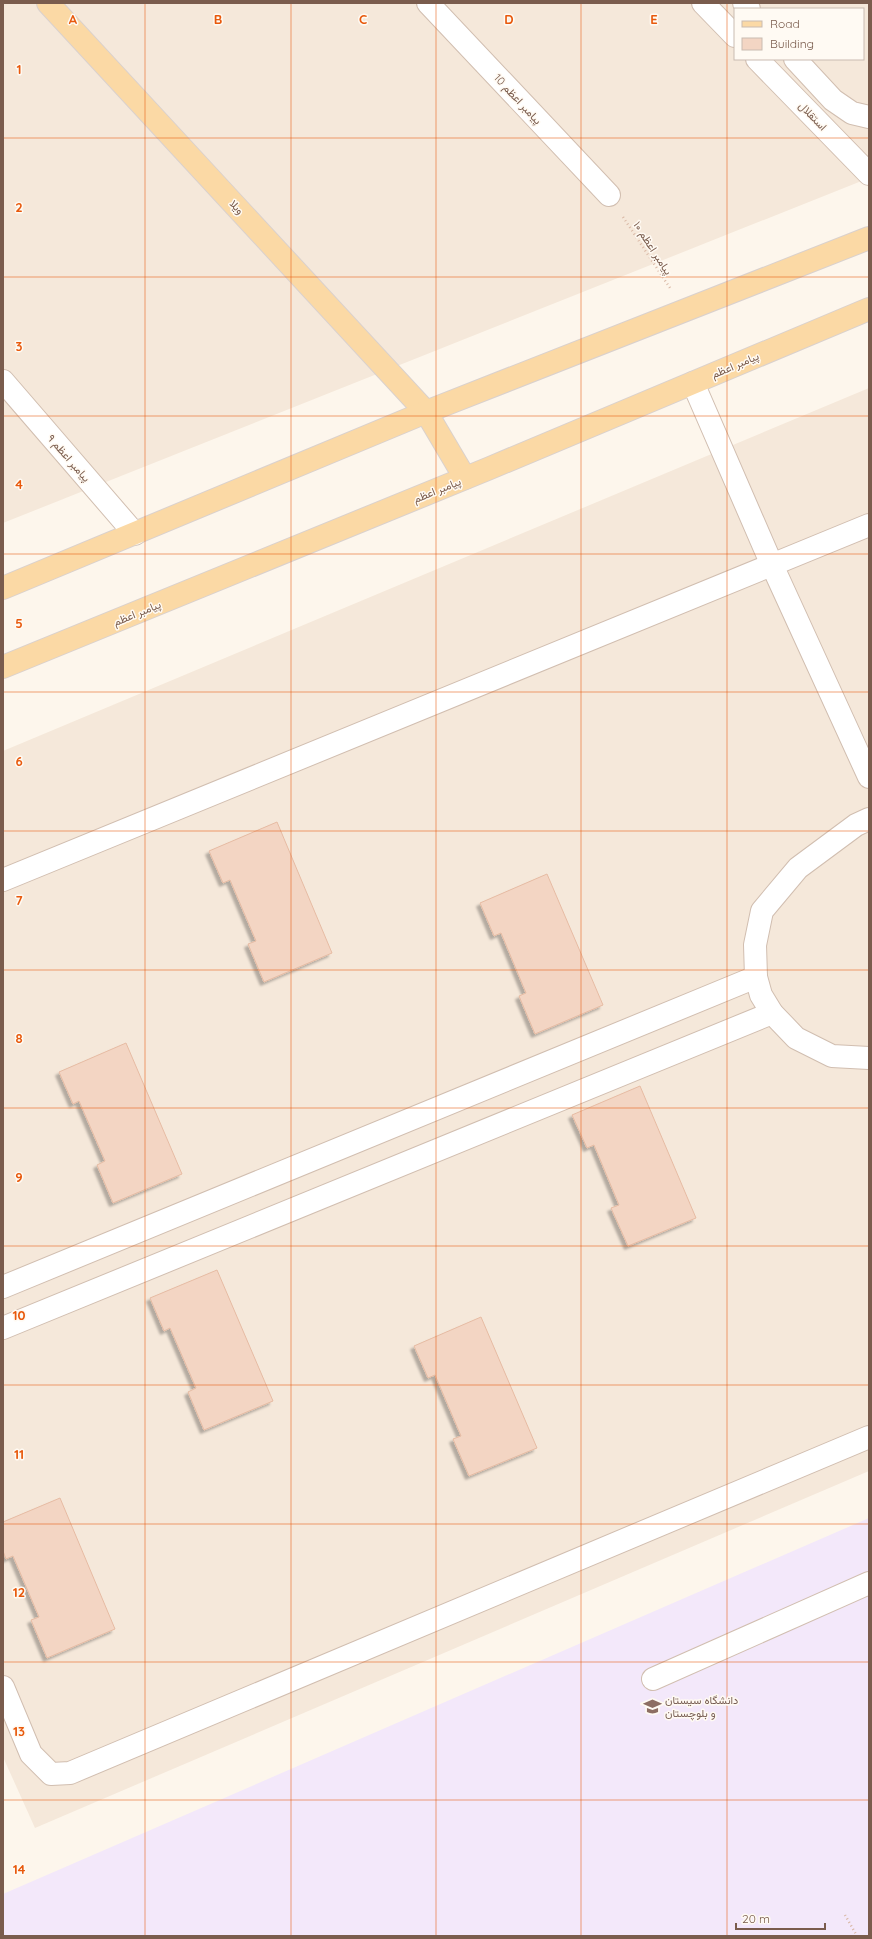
<svg xmlns="http://www.w3.org/2000/svg" width="872" height="1939" font-family="Quicksand,Vazirmatn,sans-serif">
  <style>
    .residential { fill: #f5e8da; fill-rule: evenodd }
    .education { fill: #f3e8fa }
    .building { fill: #f3d5c3; stroke: #e6bba3; filter: url(#shadow) }
    .lines { fill: none; stroke-linecap: round; stroke-linejoin: round }
    .minor-casing { stroke: #d1beb0; stroke-width: 24 }
    .major-casing { stroke: #dad1cd; stroke-width: 24 }
    .path { stroke: #d9b8a5; stroke-width: 2.5; stroke-dasharray: 1 3; stroke-linecap: butt }
    .minor { stroke: #fff; stroke-width: 22 }
    .major { stroke: #fbd9a5; stroke-width: 22 }
    .grid { fill: none; stroke: #e8590c; stroke-width: 1; stroke-opacity: 0.55 }
    .labels { text-anchor: middle; dominant-baseline: central; stroke-width: 3; stroke-linejoin: round; paint-order: stroke }
    .street-label { font-size: 11px; fill: #7a5c4d; stroke: #fffaf3 }
    .education-label { font-size: 11px; fill: #785e54; stroke: #fffaf3; text-anchor: start }
    .grid-label { font-size: 13px; text-anchor: middle; font-weight: bold; fill: #e8590c; stroke: #fffaf3; stroke-width: 3; stroke-linejoin: round; paint-order: stroke }
  </style>
  <defs>
    <filter id="shadow"><feDropShadow dx="-3.5" dy="3.5" stdDeviation="1" flood-color="#0004"/></filter>
  </defs>
  <rect width="100%" height="100%" fill="#fdf6ec"/>
  <g class="residential">
    <path d="M3,3H869V178L3,523ZM735,9H863V59H735Z"/>
    <polygon points="869,388 869,1471 35,1828 3,1757 3,751"/>
  </g>
  <polygon class="education" points="869,1518 869,1936 3,1936 3,1894"/>
  <g class="building">
    <polygon points="277,822 332,953 264,982 248,944 256,941 230,880 223,883 209,851"/>
    <polygon points="547,874 603,1005 535,1034 519,996 526,993 501,933 494,936 480,903"/>
    <polygon points="126,1043 182,1174 113,1203 97,1165 105,1161 79,1101 73,1104 59,1072"/>
    <polygon points="640,1086 696,1218 628,1246 611,1208 619,1205 594,1145 587,1148 572,1115"/>
    <polygon points="217,1270 273,1401 204,1430 188,1392 196,1388 170,1328 164,1331 150,1298"/>
    <polygon points="481,1317 537,1448 469,1476 453,1439 461,1436 435,1375 428,1378 414,1346"/>
    <polygon points="60,1498 115,1629 47,1658 31,1620 39,1617 13,1556 6,1559 3,1551 3,1522"/>
  </g>
  <g class="lines">
    <defs>
      <g id="minor">
        <polyline points="428,3 609,195"/>
        <polyline points="703,3 735,36"/>
        <polyline points="744,3 749,9"/>
        <polyline points="757,59 869,174"/>
        <polyline points="795,59 833,100 852,113 869,117"/>
        <polyline points="3,381 135,534"/>
        <polyline points="693,383 772,565 869,777"/>
        <polyline points="869,819 856,825 798,868 762,911 755,945 756,977 761,995 772,1013 796,1038 832,1056 869,1058"/>
        <polyline points="3,880 869,525"/>
        <polyline points="3,1287 756,977"/>
        <polyline points="3,1328 772,1013"/>
        <polyline points="653,1679 869,1583"/>
        <polyline points="3,1687 31,1754 51,1774 70,1773 869,1437"/>
      </g>
      <g id="major">
        <polyline points="48,3 426,412 465,478"/>
        <polyline points="3,588 426,412 869,238"/>
        <polyline points="3,667 490,468 869,309"/>
      </g>
    </defs>
    <use href="#minor" class="minor-casing"/>
    <use href="#major" class="major-casing"/>
    <g class="path">
      <polyline points="623,217 670,288"/>
      <polyline points="845,1915 857,1936"/>
    </g>
    <use href="#minor" class="minor"/>
    <use href="#major" class="major"/>
  </g>
  <path class="grid" d="M145,3V1936M291,3V1936M436,3V1936M581,3V1936M727,3V1936M3,138H869M3,277H869M3,416H869M3,554H869M3,692H869M3,831H869M3,970H869M3,1108H869M3,1246H869M3,1385H869M3,1524H869M3,1662H869M3,1800H869"/>
  <defs>
    <symbol id="university-bare" viewBox="-9 -9 18 18"><path d="M0-5L7-2L0 1L-7-2ZM-4 1L0 2.5L4 1V4Q0 6-4 4Z" fill="#8d6e63" stroke="#fffaf3" stroke-width="2.5" paint-order="stroke"/></symbol>
  </defs>
  <g fill-rule="evenodd">
    <use href="#university-bare" x="640" y="1694" width="25" height="25"/>
  </g>
  <g class="labels">
    <g class="street-label">
      <text transform="translate(518 99) rotate(47)">پیامبر اعظم 10</text>
      <text transform="translate(813 116) rotate(46)">استقلال</text>
      <text transform="translate(237 207) rotate(47)">ویلا</text>
      <text transform="translate(653 248) rotate(57)">پیامبر اعظم ۱۰</text>
      <text transform="translate(735 365) rotate(-23)">پیامبر اعظم</text>
      <text transform="translate(69 458) rotate(49)">پیامبر اعظم ۹</text>
      <text transform="translate(437 490) rotate(-22)">پیامبر اعظم</text>
      <text transform="translate(137 613) rotate(-22)">پیامبر اعظم</text>
    </g>
    <g class="education-label">
      <text x="665" y="1700">دانشگاه سیستان<tspan x="665" dy="13">و بلوچستان</tspan></text>
    </g>
  </g>
  <g class="grid-label">
    <text x="73" y="24">A</text>
    <text x="218" y="24">B</text>
    <text x="363" y="24">C</text>
    <text x="509" y="24">D</text>
    <text x="654" y="24">E</text>
    <text x="19" y="74">1</text>
    <text x="19" y="212">2</text>
    <text x="19" y="351">3</text>
    <text x="19" y="489">4</text>
    <text x="19" y="628">5</text>
    <text x="19" y="766">6</text>
    <text x="19" y="905">7</text>
    <text x="19" y="1043">8</text>
    <text x="19" y="1182">9</text>
    <text x="19" y="1320">10</text>
    <text x="19" y="1459">11</text>
    <text x="19" y="1597">12</text>
    <text x="19" y="1736">13</text>
    <text x="19" y="1874">14</text>
  </g>
  <rect width="872" height="1939" fill="none" stroke="#7a5c4d" stroke-width="8"/>
  <rect x="734" y="8" width="130" height="52" fill="#fffaf3" stroke="#cabbb1"/>
  <rect x="742" y="21" width="20" height="6" fill="#fbd9a5" stroke="#cabbb1"/>
  <text x="770" y="28" font-size="12" fill="#7a5c4d">Road</text>
  <rect x="742" y="38" width="20" height="12" fill="#f3d5c3" stroke="#cabbb1"/>
  <text x="770" y="48" font-size="12" fill="#7a5c4d">Building</text>
  <path d="M736 1923v6h89v-6" fill="none" stroke="#7a5c4d" stroke-width="2"/>
  <text x="742" y="1923" font-size="12" fill="#7a5c4d" stroke="#fffaf3" stroke-width="3" paint-order="stroke">20 m</text>
</svg>
